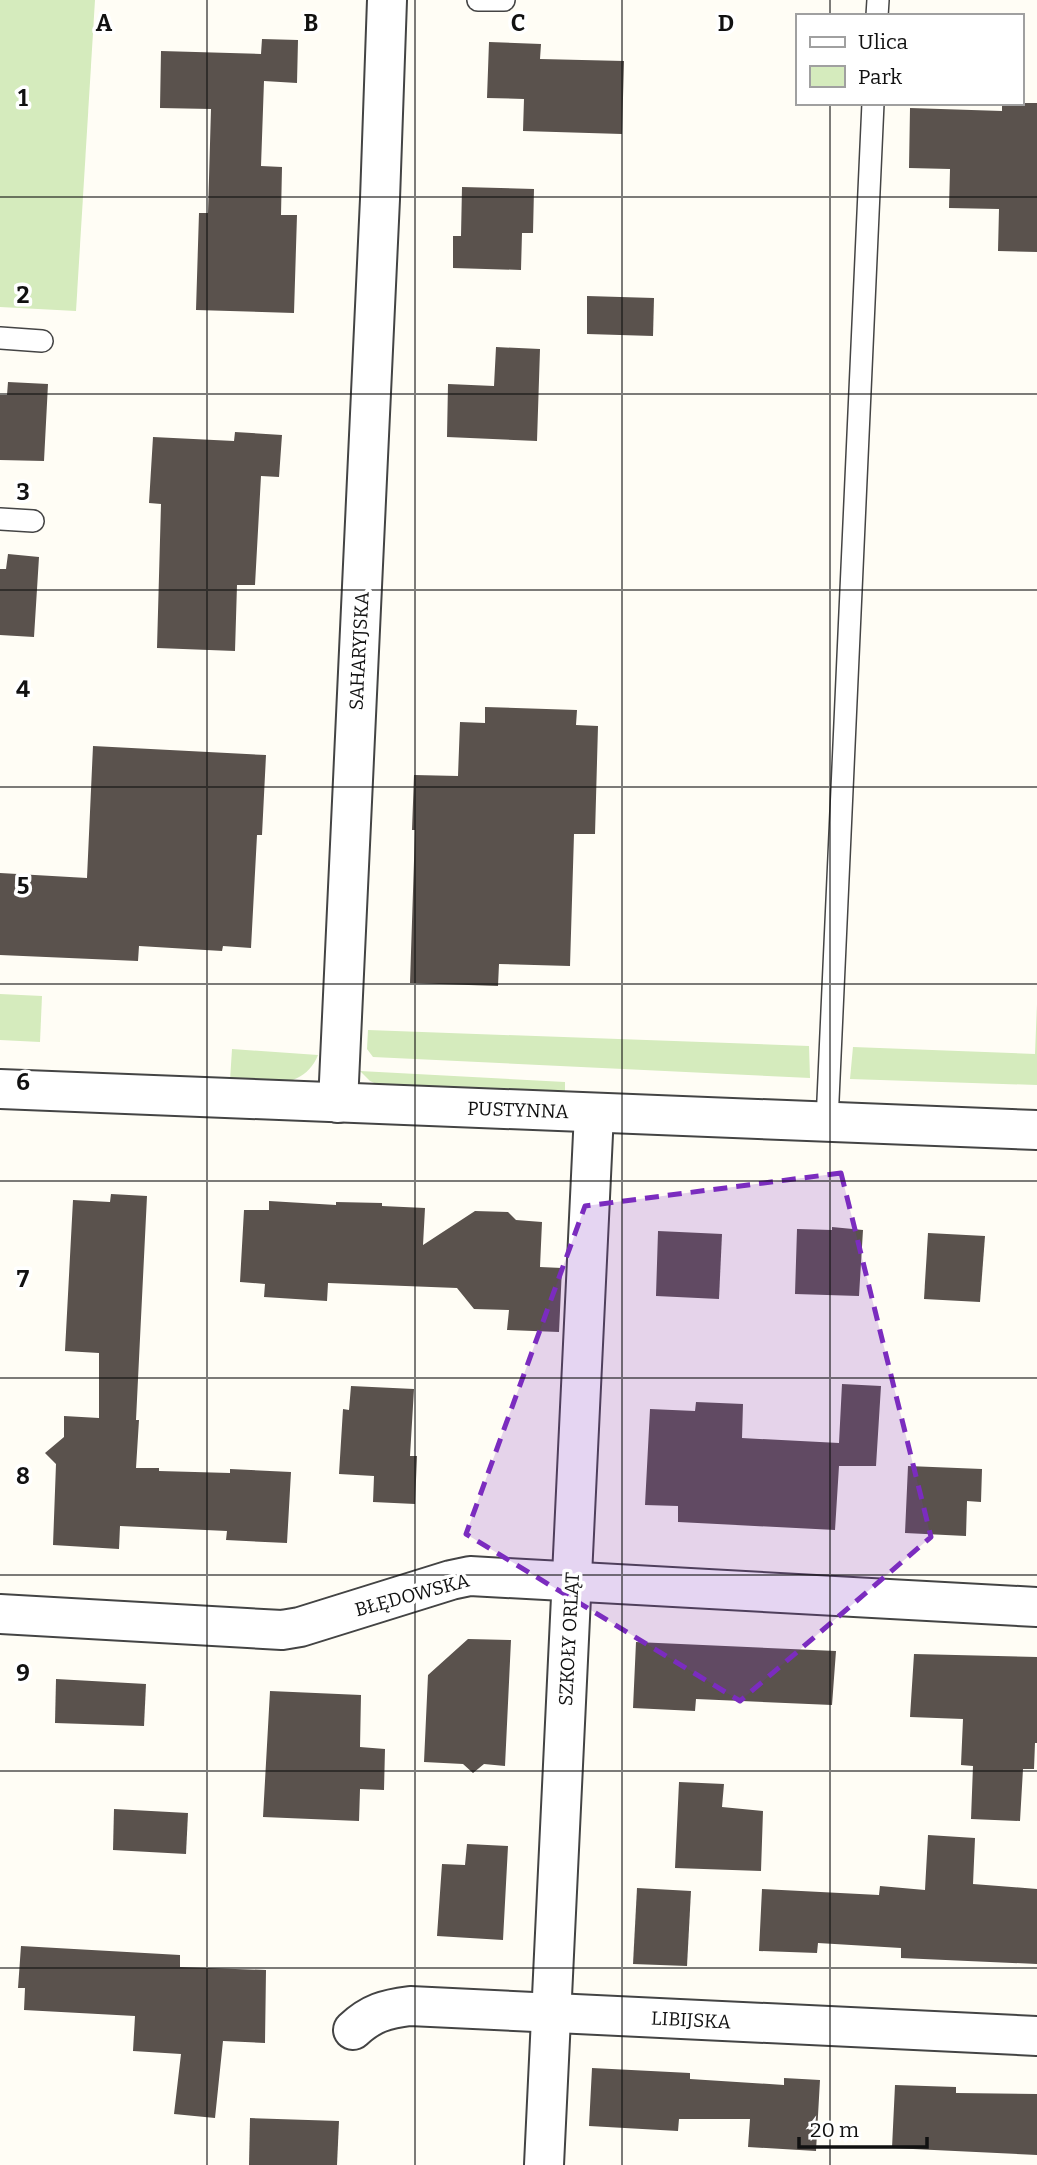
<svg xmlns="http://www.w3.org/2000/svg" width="1037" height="2165" font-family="Bitter,serif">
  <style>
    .green { fill: #d5ebbd }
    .building { fill: #5a524d }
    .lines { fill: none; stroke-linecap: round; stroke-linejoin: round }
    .lane-casing { stroke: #444; stroke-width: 24 }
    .street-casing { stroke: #444; stroke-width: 42 }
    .lane { stroke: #fff; stroke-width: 21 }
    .street { stroke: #fff; stroke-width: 38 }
    .marked { fill: #7b2cbf; fill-opacity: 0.2; stroke: #7b2cbf; stroke-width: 5; stroke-dasharray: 14 9; stroke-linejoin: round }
    .grid { fill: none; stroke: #111; stroke-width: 2; stroke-opacity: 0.55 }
    .labels { text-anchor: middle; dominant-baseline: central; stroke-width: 7; stroke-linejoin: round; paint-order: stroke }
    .street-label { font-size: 19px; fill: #111; stroke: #fff }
    .grid-label { font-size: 23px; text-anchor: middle; font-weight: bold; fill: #111; stroke: #fff; stroke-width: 7; stroke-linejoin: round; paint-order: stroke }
  </style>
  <rect width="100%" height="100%" fill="#fffdf5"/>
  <g class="green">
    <polygon points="0,0 95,0 76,311 0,307"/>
    <polygon points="0,994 42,996 40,1042 0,1040"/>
    <polygon points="1037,1004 1037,1085 850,1079 853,1047 1035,1054"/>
    <polygon points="368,1030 809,1046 810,1078 373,1057 367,1049"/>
    <path d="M232,1049L318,1055C303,1092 263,1083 230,1081Z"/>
    <polygon points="360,1071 565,1082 565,1096 385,1088 370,1081"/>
  </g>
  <g class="building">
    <polygon points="262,39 298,40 297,83 264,81 261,166 282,167 281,215 297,215 294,313 196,310 199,213 208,213 211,109 160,108 161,51 261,54"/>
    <polygon points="489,42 541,44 540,59 624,61 622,134 523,131 524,99 487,98"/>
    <polygon points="1002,103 1037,103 1037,252 998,251 999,209 949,208 950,169 909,168 910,108 1002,111"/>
    <polygon points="462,187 534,189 533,233 522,233 521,270 453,268 453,236 461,236"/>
    <polygon points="587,296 654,298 653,336 587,334"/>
    <polygon points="496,347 540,349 537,441 447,437 448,384 494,386"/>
    <polygon points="8,382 48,384 44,461 0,460 0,395 7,395"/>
    <polygon points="235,432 282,435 279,477 261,476 255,585 237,585 235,651 157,648 161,504 149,503 153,437 234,441"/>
    <polygon points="8,554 39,557 34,637 0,635 0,569 6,569"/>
    <polygon points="485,707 577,710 576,725 598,726 595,834 574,834 570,966 499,964 498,986 410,983 415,830 412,830 414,775 458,776 460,722 485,723"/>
    <polygon points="93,746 266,755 262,835 257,835 251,948 223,946 222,951 139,946 138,961 0,955 0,873 87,878"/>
    <polygon points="111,1194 147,1196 136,1420 139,1420 136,1468 159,1468 159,1471 230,1473 230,1469 291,1472 287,1543 226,1540 227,1531 120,1526 119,1549 53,1545 56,1464 45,1453 64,1437 64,1416 99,1418 99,1353 65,1351 73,1200 110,1202"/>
    <polygon points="269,1201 336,1205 336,1202 382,1203 382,1206 425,1208 423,1245 475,1211 508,1212 516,1220 542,1222 540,1267 562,1268 559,1332 507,1330 509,1310 474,1309 457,1288 328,1283 327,1301 264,1297 265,1284 240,1282 244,1210 269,1210"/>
    <polygon points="832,1227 863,1230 859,1296 795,1294 797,1229 832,1230"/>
    <polygon points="658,1231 722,1234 719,1299 656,1296"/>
    <polygon points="928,1233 985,1236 980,1302 924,1299"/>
    <polygon points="842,1384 881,1386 876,1466 839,1466 835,1530 678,1522 678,1506 645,1505 650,1409 695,1411 696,1402 743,1404 742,1438 839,1443"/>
    <polygon points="351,1386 414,1389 410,1456 417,1456 415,1504 373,1502 374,1476 339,1474 343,1409 349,1410"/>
    <polygon points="908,1466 982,1469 981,1502 967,1501 966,1536 905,1533"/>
    <polygon points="468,1639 511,1640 505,1766 484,1764 473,1773 463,1764 424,1762 428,1675"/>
    <polygon points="636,1642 836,1651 832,1705 696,1699 695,1711 633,1708"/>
    <polygon points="914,1654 1037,1657 1037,1743 1035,1743 1034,1769 1023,1769 1020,1821 971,1819 973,1766 961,1765 963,1719 910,1717"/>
    <polygon points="56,1679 146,1684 144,1726 55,1723"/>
    <polygon points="270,1691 361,1695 360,1747 385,1749 384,1790 360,1789 359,1821 263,1817"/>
    <polygon points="679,1782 724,1784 722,1807 763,1811 761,1871 675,1868"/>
    <polygon points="114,1809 188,1813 186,1854 113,1850"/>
    <polygon points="928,1835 975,1838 973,1884 1037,1889 1037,1964 901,1958 901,1948 818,1943 817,1953 759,1951 762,1889 879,1895 880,1886 925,1890"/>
    <polygon points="467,1844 508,1846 503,1940 437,1936 442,1864 465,1865"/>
    <polygon points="637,1888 691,1891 687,1966 633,1964"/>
    <polygon points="21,1946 180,1955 180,1967 266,1970 265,2043 223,2041 215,2118 174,2114 181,2054 133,2051 135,2016 24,2010 25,1988 18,1988"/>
    <polygon points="592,2068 690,2073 690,2079 784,2085 784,2078 820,2080 816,2151 748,2147 750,2119 679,2119 678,2131 589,2126"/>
    <polygon points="895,2085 956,2087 956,2093 1037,2094 1037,2155 892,2148"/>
    <polygon points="250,2118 339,2121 337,2165 249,2165"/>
  </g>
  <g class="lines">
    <defs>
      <g id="lane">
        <polyline points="478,0 504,0"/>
        <polyline points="877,16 878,0"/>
        <polyline points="0,338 42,341"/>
        <polyline points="0,519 33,521"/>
        <polyline points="827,1122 873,103"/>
      </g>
      <g id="street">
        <polyline points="0,1089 1037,1130"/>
        <polyline points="338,1103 380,199 387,0"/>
        <polyline points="0,1614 282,1630 300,1627 451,1580 470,1576 1037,1607"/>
        <path d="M353,2030C371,2013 386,2009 410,2006L1037,2036"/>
        <polyline points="544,2165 594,1113"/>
      </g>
    </defs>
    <use href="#lane" class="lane-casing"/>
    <use href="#street" class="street-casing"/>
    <use href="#lane" class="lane"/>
    <use href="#street" class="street"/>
  </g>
  <path class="marked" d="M841,1173L931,1537L740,1701L466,1534L585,1206Z"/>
  <path class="grid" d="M207,0V2165M415,0V2165M622,0V2165M830,0V16M830,103V2165M0,197H1037M0,394H1037M0,590H1037M0,787H1037M0,984H1037M0,1181H1037M0,1378H1037M0,1575H1037M0,1771H1037M0,1968H1037"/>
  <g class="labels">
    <g class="street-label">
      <text transform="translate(359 651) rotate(-87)">SAHARYJSKA</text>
      <text transform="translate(518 1110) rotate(2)">PUSTYNNA</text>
      <text transform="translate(412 1595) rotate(-15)">BŁĘDOWSKA</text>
      <text transform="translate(569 1639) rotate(-87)">SZKOŁY ORLĄT</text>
      <text transform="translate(691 2020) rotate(3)">LIBIJSKA</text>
    </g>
  </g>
  <g class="grid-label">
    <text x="104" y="31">A</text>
    <text x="311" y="31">B</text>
    <text x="518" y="31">C</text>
    <text x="726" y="31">D</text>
    <text x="23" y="106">1</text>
    <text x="23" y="303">2</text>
    <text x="23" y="500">3</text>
    <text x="23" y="697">4</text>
    <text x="23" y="894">5</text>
    <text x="23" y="1090">6</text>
    <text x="23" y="1287">7</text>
    <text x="23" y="1484">8</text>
    <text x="23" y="1681">9</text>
  </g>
  <rect x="796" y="14" width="228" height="91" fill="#ffffff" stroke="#a0a0a0" stroke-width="2"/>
  <rect x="810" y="37" width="35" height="10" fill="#ffffff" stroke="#a0a0a0" stroke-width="2"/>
  <text x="858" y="49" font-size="21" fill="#111111">Ulica</text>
  <rect x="810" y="66" width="35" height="21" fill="#d5ebbd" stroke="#a0a0a0" stroke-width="2"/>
  <text x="858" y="84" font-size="21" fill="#111111">Park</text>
  <path d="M799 2137v10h128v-10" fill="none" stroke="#111111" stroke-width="3.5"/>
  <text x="810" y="2137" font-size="21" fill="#111111" stroke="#ffffff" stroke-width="5" paint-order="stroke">20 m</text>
</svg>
